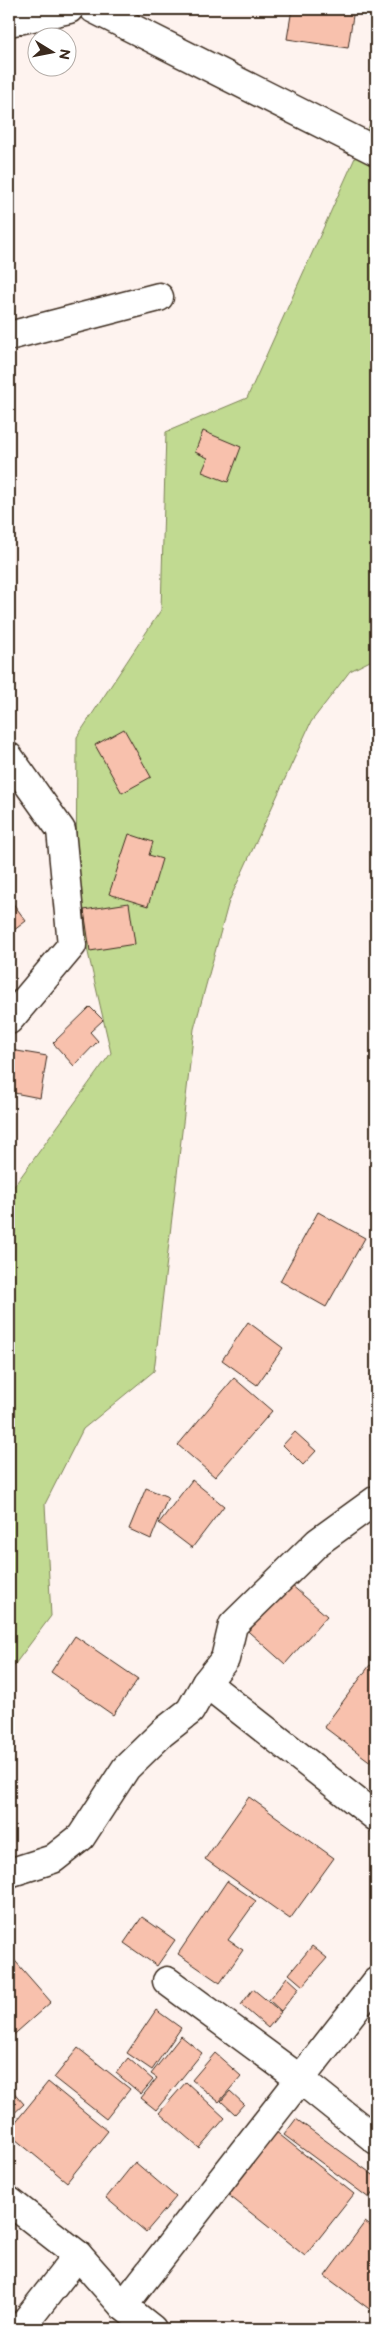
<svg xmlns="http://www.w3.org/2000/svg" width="385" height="2338" font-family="'Balsamiq Sans',sans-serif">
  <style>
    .green { fill: #c1da91; stroke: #7e8258 }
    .building { fill: #f8c1ad; stroke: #3b2a1e }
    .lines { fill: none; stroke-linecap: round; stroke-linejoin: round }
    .street-casing { stroke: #3b2a1e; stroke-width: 31 }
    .street { stroke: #fff; stroke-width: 28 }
  </style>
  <rect width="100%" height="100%" fill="#fef3ef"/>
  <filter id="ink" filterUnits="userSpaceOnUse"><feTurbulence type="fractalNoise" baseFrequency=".02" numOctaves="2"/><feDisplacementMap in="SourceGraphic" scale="10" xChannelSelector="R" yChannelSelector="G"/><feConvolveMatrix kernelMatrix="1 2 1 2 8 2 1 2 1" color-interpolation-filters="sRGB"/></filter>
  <g filter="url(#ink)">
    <polygon class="green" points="376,111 376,658 350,671 311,722 229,901 194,1029 154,1371 83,1429 45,1504 51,1616 9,1672 9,1193 111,1053 76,900 77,737 161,610 166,432 247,398"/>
    <g class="building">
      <polygon points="292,9 354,9 348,48 287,39"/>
      <polygon points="203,431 241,447 228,482 202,472 208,458 195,452"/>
      <polygon points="124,729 151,777 122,793 95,745"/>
      <polygon points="129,834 153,842 149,855 162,859 148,906 109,894"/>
      <polygon points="9,898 26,921 9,934"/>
      <polygon points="129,903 135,944 90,951 84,910"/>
      <polygon points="90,1007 103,1020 90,1032 98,1041 74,1066 53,1043"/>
      <polygon points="11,1050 47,1056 40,1098 9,1092"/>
      <polygon points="318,1212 365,1238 326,1307 280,1281"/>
      <polygon points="248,1322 283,1348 257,1385 222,1360"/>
      <polygon points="234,1378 272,1411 215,1477 178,1445"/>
      <polygon points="295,1432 316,1451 303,1465 283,1445"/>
      <polygon points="192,1480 224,1506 192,1548 159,1523"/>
      <polygon points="146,1488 168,1497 151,1539 129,1529"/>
      <polygon points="282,1577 327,1616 285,1664 241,1625"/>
      <polygon points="75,1636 138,1679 113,1715 51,1672"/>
      <polygon points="370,1665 376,1669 376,1766 324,1727"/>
      <polygon points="249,1797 334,1858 290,1919 205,1859"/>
      <polygon points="227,1881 256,1901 228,1940 243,1950 220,1983 178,1954"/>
      <polygon points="142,1917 175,1940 157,1966 124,1943"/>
      <polygon points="312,1946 327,1958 303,1986 289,1974"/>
      <polygon points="9,1954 51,2002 9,2039"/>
      <polygon points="287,1977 299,1988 281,2011 269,2000"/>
      <polygon points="253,1989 281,2012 268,2028 241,2005"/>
      <polygon points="156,2010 181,2028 152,2070 127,2053"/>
      <polygon points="181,2036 202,2053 156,2110 141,2098 157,2078 151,2074"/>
      <polygon points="78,2048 130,2089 106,2119 54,2078"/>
      <polygon points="215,2053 241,2076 219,2102 192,2080"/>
      <polygon points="128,2058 153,2080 141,2094 116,2073"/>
      <polygon points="48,2082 108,2131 67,2182 9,2134 9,2130"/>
      <polygon points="186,2082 225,2118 199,2148 159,2113"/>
      <polygon points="10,2088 24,2104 9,2118 9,2089"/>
      <polygon points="230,2091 244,2104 235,2114 221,2101"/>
      <polygon points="296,2119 376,2177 376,2188 369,2198 284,2135"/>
      <polygon points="270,2127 354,2194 305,2256 221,2189"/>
      <polygon points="135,2162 176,2197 146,2232 106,2198"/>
      <polygon points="365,2222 376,2230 376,2314 325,2276"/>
    </g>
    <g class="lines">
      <defs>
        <g id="street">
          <polyline points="94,9 376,151"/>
          <polyline points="9,22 69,9"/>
          <polyline points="9,336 159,297"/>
          <polyline points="9,757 61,830 72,945 9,1020"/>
          <polyline points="206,1683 376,1817"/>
          <polyline points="9,1873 53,1859 81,1837 126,1768 162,1733 190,1711 206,1683 225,1659 233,1625 318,1542 376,1500"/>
          <polyline points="167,1981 300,2079 376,2140"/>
          <polyline points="9,2201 78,2255 123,2306 152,2329"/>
          <polyline points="123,2306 376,1982"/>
          <polyline points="20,2329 78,2255"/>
        </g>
      </defs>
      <use href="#street" class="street-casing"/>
      <use href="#street" class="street"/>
    </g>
  </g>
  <rect width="385" height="2338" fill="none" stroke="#fff" stroke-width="30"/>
  <rect x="15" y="15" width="355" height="2308" fill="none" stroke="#3b2a1e" stroke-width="2" filter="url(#ink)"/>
  <g transform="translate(52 52) rotate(100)"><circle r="24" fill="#ffffff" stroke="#b1aaa5"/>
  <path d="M0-4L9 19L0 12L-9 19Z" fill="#3b2a1e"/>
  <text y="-8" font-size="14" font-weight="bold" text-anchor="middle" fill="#3b2a1e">N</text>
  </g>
</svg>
